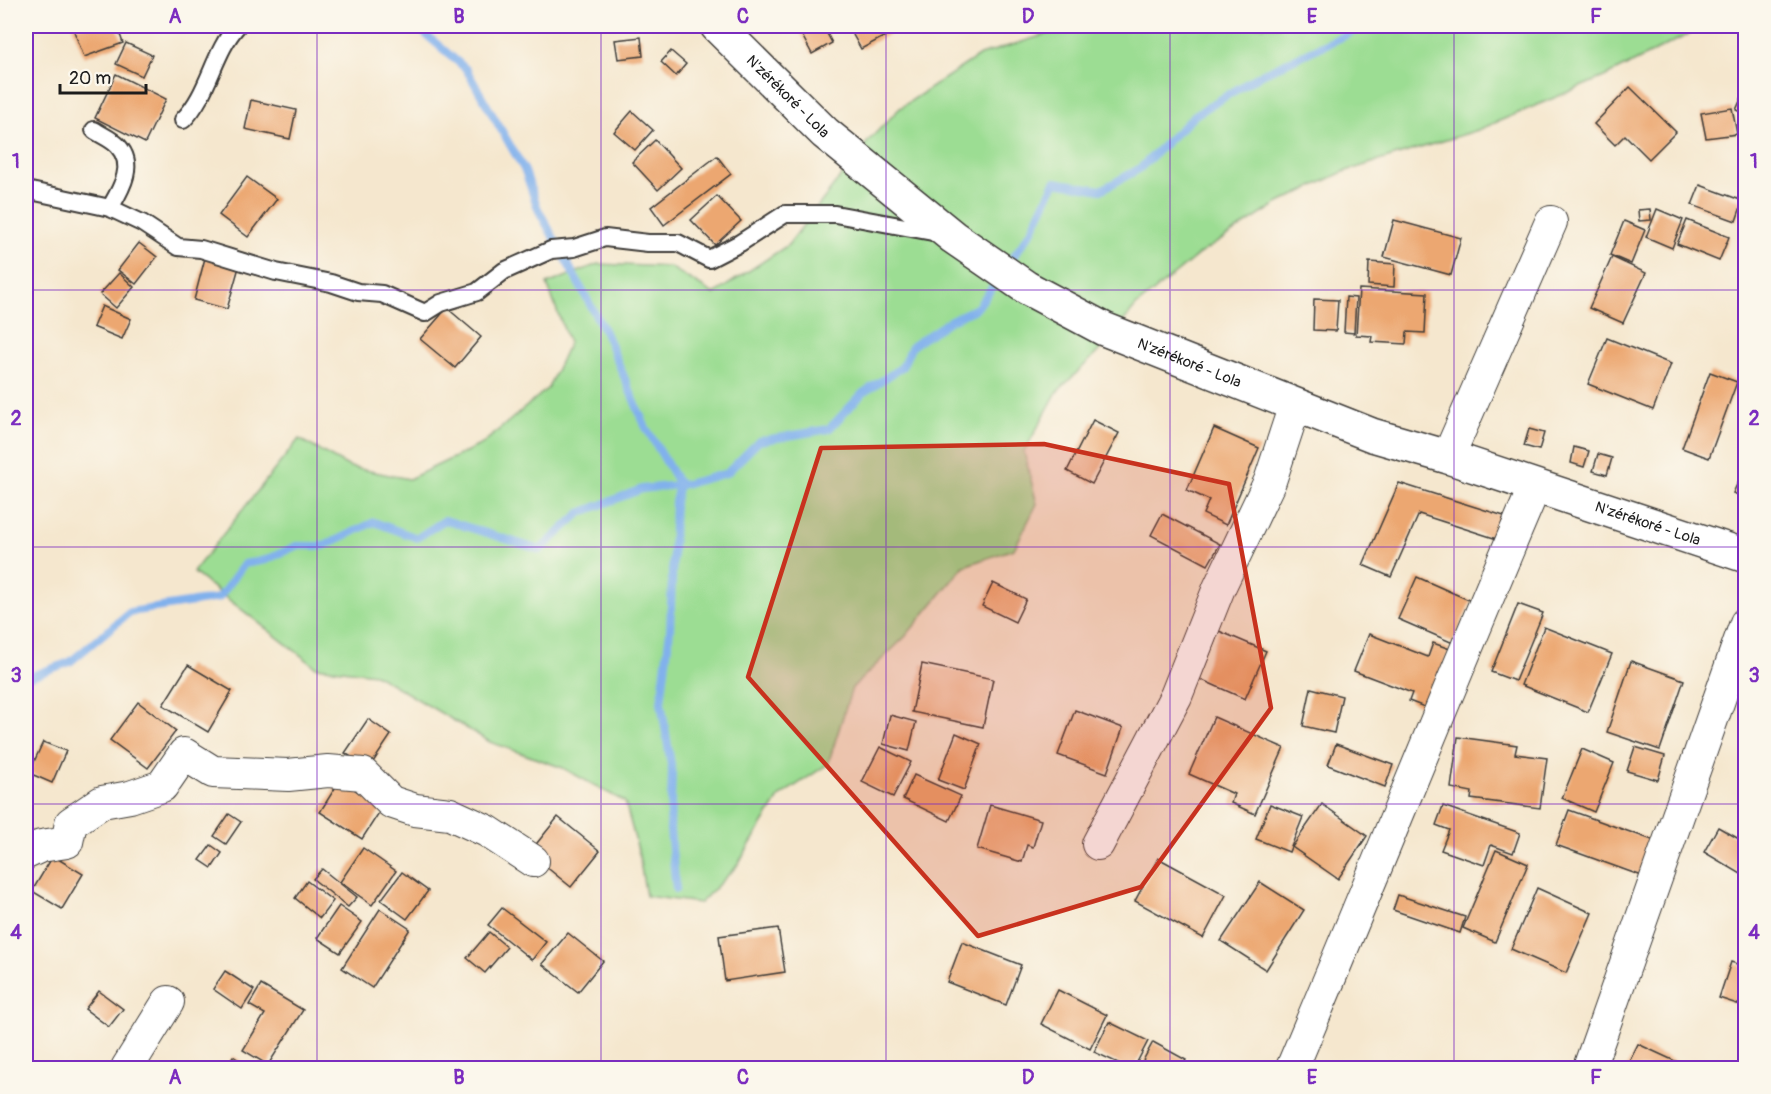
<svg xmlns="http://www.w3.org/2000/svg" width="1771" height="1094" font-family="Pangolin,sans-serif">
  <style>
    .green { fill: #9cdd93; stroke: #5c7c58; stroke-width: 1.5 }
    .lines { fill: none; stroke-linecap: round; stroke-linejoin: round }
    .stream { stroke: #81b1ec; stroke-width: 8 }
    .building { fill: #eca771 }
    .lane-casing { stroke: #3d3a37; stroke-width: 20 }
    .street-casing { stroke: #3d3a37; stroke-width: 34 }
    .highway-casing { stroke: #3d3a37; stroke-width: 36 }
    .lane { stroke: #fff; stroke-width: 16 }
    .street { stroke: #fff; stroke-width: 32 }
    .highway { stroke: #fff; stroke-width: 33 }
    .marked { fill: #c8321e; fill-opacity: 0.2; stroke: #c8321e; stroke-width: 4.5; stroke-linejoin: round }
    .grid { fill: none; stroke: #7b2cbf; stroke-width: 1.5; stroke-opacity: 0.55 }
    .labels { text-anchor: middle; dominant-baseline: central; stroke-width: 4.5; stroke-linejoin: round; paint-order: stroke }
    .street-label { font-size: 15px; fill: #1c1c1c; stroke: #fbf7ec }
    .neatline { fill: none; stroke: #7b2cbf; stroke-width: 2 }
    .grid-label { font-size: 20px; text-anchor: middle; font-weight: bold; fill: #7b2cbf }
  </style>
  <rect width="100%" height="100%" fill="#fbf7ec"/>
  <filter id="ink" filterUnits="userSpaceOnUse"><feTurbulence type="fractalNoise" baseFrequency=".0167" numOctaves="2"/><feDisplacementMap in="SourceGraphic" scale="12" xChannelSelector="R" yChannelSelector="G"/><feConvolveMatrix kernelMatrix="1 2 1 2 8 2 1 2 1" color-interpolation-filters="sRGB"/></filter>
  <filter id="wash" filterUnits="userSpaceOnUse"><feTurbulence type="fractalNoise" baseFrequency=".008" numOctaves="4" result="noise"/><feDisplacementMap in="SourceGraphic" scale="24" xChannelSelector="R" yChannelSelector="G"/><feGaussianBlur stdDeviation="1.35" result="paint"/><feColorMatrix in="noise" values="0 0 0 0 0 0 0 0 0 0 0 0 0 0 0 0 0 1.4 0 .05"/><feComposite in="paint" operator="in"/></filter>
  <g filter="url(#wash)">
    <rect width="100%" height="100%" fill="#f5e7ce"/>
    <polygon class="green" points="1073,26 1705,26 1604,77 1478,130 1343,172 1277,204 1199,254 1137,305 1097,353 1057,392 1024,452 1037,504 1014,549 964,566 905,637 852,688 828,764 780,796 736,867 700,903 646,896 638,850 625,802 563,768 490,742 375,674 316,667 193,572 299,439 350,467 409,479 482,444 548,388 569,343 547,284 598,264 670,267 714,294 788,245 869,140 900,108 980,55"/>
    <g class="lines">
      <g class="stream">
        <polyline points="416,26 466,69 525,171 538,209 605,332 645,426 679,484 675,502 670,630 661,702 672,771 670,830 676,889"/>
        <polyline points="1006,267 1031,232 1055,182 1101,190 1139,169 1195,115 1262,74 1365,26"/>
        <polyline points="26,678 70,662 130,612 219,598 244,564 266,560 296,546 324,546 374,522 417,538 445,520 540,550 580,513 642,489 686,484 727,473 759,441 829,429 863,393 902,367 912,346 951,320 977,308 999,278"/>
      </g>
    </g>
    <g id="blocks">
      <g class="building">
        <polygon points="72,26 117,26 123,43 84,57"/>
        <polygon points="797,26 823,26 832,43 812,54"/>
        <polygon points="848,26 904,26 861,49"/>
        <polygon points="641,37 643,56 618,59 615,40"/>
        <polygon points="126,43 152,55 142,76 116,64"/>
        <polygon points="671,51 686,64 676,76 661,62"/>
        <polygon points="116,74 166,99 145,143 95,118"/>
        <polygon points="1630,87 1676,132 1649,159 1625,135 1615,145 1594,124"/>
        <polygon points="1746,88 1746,115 1736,110"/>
        <polygon points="251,100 296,110 290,139 245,129"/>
        <polygon points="1732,108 1737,134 1706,138 1701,113"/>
        <polygon points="632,111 653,130 635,150 614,132"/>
        <polygon points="655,140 681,168 658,190 632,162"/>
        <polygon points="717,156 731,174 664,225 651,207"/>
        <polygon points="247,177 277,199 248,237 219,215"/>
        <polygon points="1700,185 1743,201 1736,221 1692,205"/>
        <polygon points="717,196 741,221 715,245 691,220"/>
        <polygon points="1650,209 1651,220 1639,221 1638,210"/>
        <polygon points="1657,209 1683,220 1672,248 1646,237"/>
        <polygon points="1394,220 1461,238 1451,275 1384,257"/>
        <polygon points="1687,220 1729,237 1719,261 1677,244"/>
        <polygon points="1624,221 1645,230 1631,264 1610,255"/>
        <polygon points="139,243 157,257 136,284 118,270"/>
        <polygon points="1612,257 1646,273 1623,323 1589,308"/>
        <polygon points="205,258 239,267 227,309 194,300"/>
        <polygon points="1369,262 1395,264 1394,287 1368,285"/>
        <polygon points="119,273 134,287 116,308 100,294"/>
        <polygon points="1359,289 1427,293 1425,333 1407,332 1406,344 1371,342 1372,336 1356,335"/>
        <polygon points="1346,297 1356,298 1354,333 1344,332"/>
        <polygon points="1314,299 1338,300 1336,331 1313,330"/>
        <polygon points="102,306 131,319 122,339 93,327"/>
        <polygon points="447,308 481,337 455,368 420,339"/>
        <polygon points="1607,338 1671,364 1653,410 1588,384"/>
        <polygon points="1710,372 1737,382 1709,458 1682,448"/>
        <polygon points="1093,420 1119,433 1092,484 1067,471"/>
        <polygon points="1214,428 1259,448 1226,525 1203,514 1209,500 1187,490"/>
        <polygon points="1529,429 1544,433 1539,450 1524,446"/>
        <polygon points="1574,447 1589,451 1584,467 1571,463"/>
        <polygon points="1598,454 1612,458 1607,475 1593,471"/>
        <polygon points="1746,465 1746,498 1733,493"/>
        <polygon points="1399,483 1504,516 1497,539 1419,514 1391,577 1363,565"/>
        <polygon points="1162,514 1220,544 1208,565 1151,535"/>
        <polygon points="1417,577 1471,601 1453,643 1398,619"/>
        <polygon points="993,583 1026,599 1015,622 982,606"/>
        <polygon points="1518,604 1543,613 1515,681 1491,672"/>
        <polygon points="1544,627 1612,654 1588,712 1521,685"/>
        <polygon points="1219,631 1266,651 1245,699 1200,679"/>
        <polygon points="1369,634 1428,657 1433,643 1450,649 1427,708 1409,701 1412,693 1354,671"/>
        <polygon points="1631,661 1684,680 1660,750 1607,732"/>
        <polygon points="922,664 993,679 983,727 912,712"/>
        <polygon points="188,665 232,691 208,732 163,705"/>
        <polygon points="1311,688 1342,696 1334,733 1303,726"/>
        <polygon points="138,702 176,731 148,768 110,740"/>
        <polygon points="1075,710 1123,728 1107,773 1058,755"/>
        <polygon points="890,715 916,722 909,751 883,744"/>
        <polygon points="1214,717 1284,748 1255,814 1231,803 1234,794 1189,774"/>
        <polygon points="368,719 391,735 369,768 345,753"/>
        <polygon points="956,733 981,744 964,790 938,780"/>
        <polygon points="1458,737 1517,745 1515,754 1547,758 1540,808 1471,799 1472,792 1451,788"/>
        <polygon points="43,742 66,751 52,783 29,773"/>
        <polygon points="1336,744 1393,765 1385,787 1328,765"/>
        <polygon points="880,747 911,762 893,797 862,782"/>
        <polygon points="1635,747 1665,756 1658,780 1627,771"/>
        <polygon points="1582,749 1614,763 1594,812 1562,798"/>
        <polygon points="914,775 961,796 949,821 903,799"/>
        <polygon points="340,780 382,808 362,839 320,812"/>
        <polygon points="1270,804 1303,817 1289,852 1256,839"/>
        <polygon points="1322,804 1367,836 1338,879 1292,847"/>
        <polygon points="990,805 1041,820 1033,847 1027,845 1022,862 977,849"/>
        <polygon points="1443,806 1520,833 1513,853 1491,845 1484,865 1441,850 1449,830 1436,825"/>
        <polygon points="1569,810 1655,841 1642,876 1556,845"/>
        <polygon points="229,814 241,822 226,844 214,836"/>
        <polygon points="558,817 600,851 571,887 529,853"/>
        <polygon points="1718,827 1746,843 1746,877 1704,852"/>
        <polygon points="211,845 222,853 212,868 200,860"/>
        <polygon points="363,848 396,871 372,905 340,882"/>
        <polygon points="1496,850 1528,864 1495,942 1463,928"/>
        <polygon points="53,856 83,874 62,909 32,891"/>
        <polygon points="1158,858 1226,895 1203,938 1135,901"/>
        <polygon points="322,869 357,897 348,907 313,879"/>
        <polygon points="402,872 428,891 407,919 381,900"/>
        <polygon points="307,881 333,901 320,918 295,898"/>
        <polygon points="1260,882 1304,910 1266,970 1221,941"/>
        <polygon points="1537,888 1592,913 1566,973 1511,949"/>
        <polygon points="1398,895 1465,917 1460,933 1393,910"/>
        <polygon points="339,906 362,922 340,953 317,938"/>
        <polygon points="502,908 546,942 532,960 488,925"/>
        <polygon points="380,909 410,929 372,988 342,968"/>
        <polygon points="778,928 785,972 725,981 719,936"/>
        <polygon points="489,932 507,947 485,973 467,958"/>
        <polygon points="568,933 603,961 578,992 542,964"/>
        <polygon points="962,942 1021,965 1006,1005 947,982"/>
        <polygon points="1731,962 1746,967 1746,1007 1719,998"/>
        <polygon points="225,971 254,990 242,1009 213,989"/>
        <polygon points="261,985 303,1010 268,1065 243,1050 265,1014 249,1005"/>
        <polygon points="1058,990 1107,1015 1090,1049 1041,1024"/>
        <polygon points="99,991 123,1009 109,1027 85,1009"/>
        <polygon points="1109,1022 1148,1041 1134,1068 1129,1068 1094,1052"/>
        <polygon points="1153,1042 1186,1060 1181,1068 1139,1068"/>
        <polygon points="1638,1044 1690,1068 1626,1068"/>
        <polygon points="233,1056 251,1068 225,1068"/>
      </g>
    </g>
  </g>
  <g filter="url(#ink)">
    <use href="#blocks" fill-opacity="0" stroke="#3d3a37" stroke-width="1.5"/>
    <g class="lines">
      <defs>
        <g id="lane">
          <path d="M183,120C209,94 213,53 237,26"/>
          <path d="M94,130C101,135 112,139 118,146C136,165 121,189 110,208"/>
          <polyline points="26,190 110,208 142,223 178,247 201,249 276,272 331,283 358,292 382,294 425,313 441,303 477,292 504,271 551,250 574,248 605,238 648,243 678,243 709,259 740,243 785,214 835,214 938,233"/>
        </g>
        <g id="street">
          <polyline points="1448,457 1551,222"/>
          <polyline points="1098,844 1176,696 1219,588 1270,481 1295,405"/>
          <polyline points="26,853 41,846 67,842 71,823 102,802 130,797 162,786 184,754 213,772 288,775 328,771 363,774 391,802 415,810 450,814 487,831 533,861"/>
          <polyline points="127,1068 168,1002"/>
          <path d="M1292,1068C1374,875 1452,679 1535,486"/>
          <polyline points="1589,1068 1746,623"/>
        </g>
        <g id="highway">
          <path id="s1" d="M717,26L825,133L953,237L1027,288L1104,329L1372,435L1448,457L1746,556"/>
        </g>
      </defs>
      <use href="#lane" class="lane-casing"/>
      <use href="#street" class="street-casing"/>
      <use href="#highway" class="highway-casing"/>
      <use href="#lane" class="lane"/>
      <use href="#street" class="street"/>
      <use href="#highway" class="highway"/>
    </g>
  </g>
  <path class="marked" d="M1044,444L1229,484L1271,708L1141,887L978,936L748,677L821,448Z"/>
  <path class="grid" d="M317,26V1068M601,26V1068M886,26V1068M1170,26V1068M1454,26V1068M26,290H1746M26,547H1746M26,804H1746"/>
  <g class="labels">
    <g class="street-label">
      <text stroke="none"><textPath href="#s1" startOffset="100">N'zérékoré - Lola</textPath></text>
      <text stroke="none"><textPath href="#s1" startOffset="586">N'zérékoré - Lola</textPath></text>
      <text stroke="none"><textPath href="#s1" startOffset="1072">N'zérékoré - Lola</textPath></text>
    </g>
  </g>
  <rect width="1771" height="1094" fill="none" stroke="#fbf7ec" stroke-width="66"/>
  <path d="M60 84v9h86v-9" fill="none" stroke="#1c1c1c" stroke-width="3"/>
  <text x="69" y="84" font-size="18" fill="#1c1c1c" stroke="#fbf7ec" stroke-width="4.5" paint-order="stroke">20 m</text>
  <rect x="33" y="33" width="1705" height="1028" class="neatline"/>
  <g class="grid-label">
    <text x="175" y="23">A</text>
    <text x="459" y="23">B</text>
    <text x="743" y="23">C</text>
    <text x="1028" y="23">D</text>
    <text x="1312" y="23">E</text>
    <text x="1596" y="23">F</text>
    <text x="16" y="168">1</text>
    <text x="1754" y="168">1</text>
    <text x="16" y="425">2</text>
    <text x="1754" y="425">2</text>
    <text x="16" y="682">3</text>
    <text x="1754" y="682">3</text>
    <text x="16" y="939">4</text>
    <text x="1754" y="939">4</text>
    <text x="175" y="1084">A</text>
    <text x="459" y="1084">B</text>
    <text x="743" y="1084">C</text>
    <text x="1028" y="1084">D</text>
    <text x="1312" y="1084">E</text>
    <text x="1596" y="1084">F</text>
  </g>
</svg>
